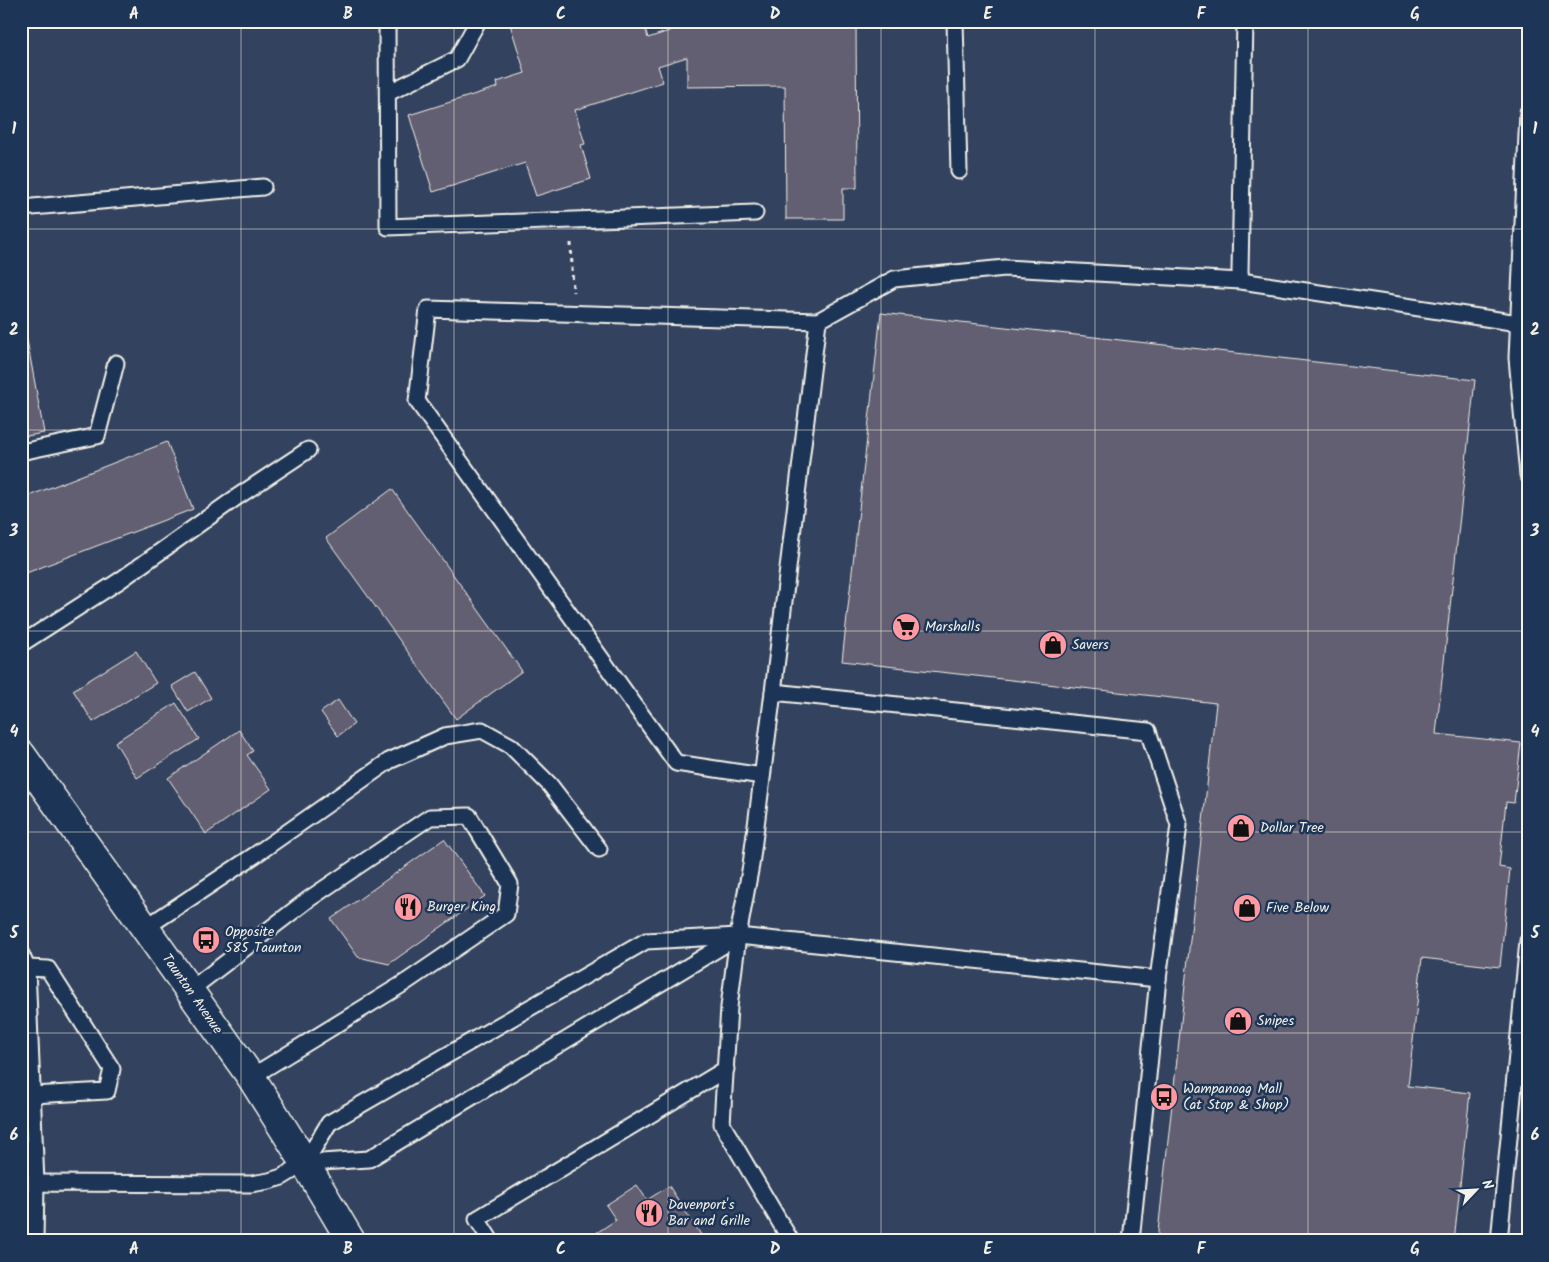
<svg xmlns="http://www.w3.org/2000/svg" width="1549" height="1262" font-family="Kalam,sans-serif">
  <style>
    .built { fill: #32425f }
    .building { fill: #645f72; stroke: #f4f1e8 }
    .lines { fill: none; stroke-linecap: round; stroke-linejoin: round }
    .service-casing { stroke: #f4f1e8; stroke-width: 19 }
    .trunk-casing { stroke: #f4f1e8; stroke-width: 31 }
    .path { stroke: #f4f1e8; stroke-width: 3; stroke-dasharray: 4 4; stroke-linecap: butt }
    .service { stroke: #1d3557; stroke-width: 15 }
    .trunk { stroke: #1d3557; stroke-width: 28 }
    .grid { fill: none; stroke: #f4f1e8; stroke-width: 1; stroke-opacity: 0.55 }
    .labels { text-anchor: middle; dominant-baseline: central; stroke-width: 5; stroke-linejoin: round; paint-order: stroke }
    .poi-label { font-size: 14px; fill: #f4f1e8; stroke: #1d3557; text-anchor: start }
    .street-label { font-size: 14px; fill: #f4f1e8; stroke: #1d3557 }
    .neatline { fill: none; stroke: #f4f1e8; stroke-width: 2 }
    .grid-label { font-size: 16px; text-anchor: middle; font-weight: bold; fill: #f4f1e8 }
  </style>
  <rect width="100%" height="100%" fill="#1d3557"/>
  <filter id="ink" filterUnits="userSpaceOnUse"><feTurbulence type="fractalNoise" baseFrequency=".02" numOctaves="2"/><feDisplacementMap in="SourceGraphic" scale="10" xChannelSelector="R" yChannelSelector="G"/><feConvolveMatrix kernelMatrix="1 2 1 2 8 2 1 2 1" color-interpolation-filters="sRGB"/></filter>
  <g filter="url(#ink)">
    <rect class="built" x="21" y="21" width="1507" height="1220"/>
    <g class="building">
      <polygon points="509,21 643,21 648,38 687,25 687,21 856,21 857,188 843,188 843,219 786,219 785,86 687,87 687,57 658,66 663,82 575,110 585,144 581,145 591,179 536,196 525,163 433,192 409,115 498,87 497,82 525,73"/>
      <polygon points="881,313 1475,380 1436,734 1521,743 1514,803 1506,802 1499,867 1510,869 1500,967 1422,958 1408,1086 1470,1093 1454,1241 1157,1241 1216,703 842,661"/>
      <polygon points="21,329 25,329 44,433 21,437"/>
      <polygon points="167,442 193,509 21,575 21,499"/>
      <polygon points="392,489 522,671 456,719 326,538"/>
      <polygon points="136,651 156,683 93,722 73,690"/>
      <polygon points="195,672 211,698 188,712 172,686"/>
      <polygon points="338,700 354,724 338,736 321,712"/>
      <polygon points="176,703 199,739 137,778 115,742"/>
      <polygon points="239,730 253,751 247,755 271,789 206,834 168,778"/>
      <polygon points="444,839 485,896 389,964 358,957 331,919"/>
      <polygon points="637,1185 647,1200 669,1186 705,1241 584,1241 616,1220 606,1205"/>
    </g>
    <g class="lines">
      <defs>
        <g id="service">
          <polyline points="387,21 388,227 755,213"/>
          <polyline points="955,21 959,171"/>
          <polyline points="388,93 457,59 478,21"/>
          <polyline points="1528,112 1517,358 1528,475"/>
          <polyline points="21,208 263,187"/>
          <polyline points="1241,281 1240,271 1245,21"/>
          <polyline points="21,452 97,436 116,363"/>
          <polyline points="21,644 119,581 237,497 308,450"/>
          <polyline points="773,692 818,321"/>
          <polyline points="762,776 676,763 417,401 428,309 818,321 894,279 1005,268 1241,281 1518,323"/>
          <polyline points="145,928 255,855 389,761 445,736 482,730 511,746 550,785 599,849"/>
          <polyline points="21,954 27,968 36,1183"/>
          <polyline points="27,968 48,969 112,1069 107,1091 32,1095"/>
          <polyline points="190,990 309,899 430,817 469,816 510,884 506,914 406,982 251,1077"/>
          <polyline points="305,1163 329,1123 646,941 738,936 1158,979"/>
          <polyline points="35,1241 36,1183 251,1184 269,1181 282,1177 305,1163 369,1159 737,937"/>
          <polyline points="491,1241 477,1219 726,1069"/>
          <polyline points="791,1241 722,1124 729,1007 738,936 751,865 773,692 1148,731 1179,825 1158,979 1131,1241"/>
          <polyline points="1499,1241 1528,941"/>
        </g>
        <polyline id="trunk" points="21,754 251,1077 305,1163 351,1241"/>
      </defs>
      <use href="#service" class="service-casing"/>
      <use href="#trunk" class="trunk-casing"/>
      <polyline class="path" points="571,243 573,292"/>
      <use href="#service" class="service"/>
      <use href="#trunk" class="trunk"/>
    </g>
  </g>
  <path class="grid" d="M241,21V1241M454,21V1241M668,21V1241M881,21V1241M1095,21V1241M1308,21V1241M21,229H1528M21,430H1528M21,631H1528M21,832H1528M21,1033H1528"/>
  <defs>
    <symbol id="supermarket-disc" viewBox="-11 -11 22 22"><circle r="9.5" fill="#ff9aa2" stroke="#1d3557"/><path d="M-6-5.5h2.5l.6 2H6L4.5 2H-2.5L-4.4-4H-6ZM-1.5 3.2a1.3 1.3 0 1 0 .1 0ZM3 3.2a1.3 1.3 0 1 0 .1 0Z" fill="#111"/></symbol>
    <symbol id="shop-disc" viewBox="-11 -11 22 22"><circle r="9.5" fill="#ff9aa2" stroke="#1d3557"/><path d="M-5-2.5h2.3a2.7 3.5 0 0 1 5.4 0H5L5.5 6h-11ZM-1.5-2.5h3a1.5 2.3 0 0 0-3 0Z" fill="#111"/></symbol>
    <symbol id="restaurant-disc" viewBox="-11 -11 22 22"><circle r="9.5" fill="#ff9aa2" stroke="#1d3557"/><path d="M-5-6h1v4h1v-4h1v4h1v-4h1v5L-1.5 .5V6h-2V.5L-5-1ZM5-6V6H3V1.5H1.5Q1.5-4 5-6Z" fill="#111"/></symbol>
    <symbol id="bus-disc" viewBox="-11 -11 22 22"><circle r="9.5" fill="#ff9aa2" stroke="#1d3557"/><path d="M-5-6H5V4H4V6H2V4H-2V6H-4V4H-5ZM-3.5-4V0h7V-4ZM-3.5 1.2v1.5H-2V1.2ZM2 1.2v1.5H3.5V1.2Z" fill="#111"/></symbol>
  </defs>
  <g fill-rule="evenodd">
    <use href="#supermarket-disc" x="890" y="611" width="32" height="32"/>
    <use href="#shop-disc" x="1037" y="629" width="32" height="32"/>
    <use href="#shop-disc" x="1225" y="812" width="32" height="32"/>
    <use href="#restaurant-disc" x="392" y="891" width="32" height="32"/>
    <use href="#shop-disc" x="1231" y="892" width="32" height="32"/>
    <use href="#bus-disc" x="190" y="924" width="32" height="32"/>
    <use href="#shop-disc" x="1222" y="1005" width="32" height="32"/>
    <use href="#bus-disc" x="1148" y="1081" width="32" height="32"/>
    <use href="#restaurant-disc" x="633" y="1197" width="32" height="32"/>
  </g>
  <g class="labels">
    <g class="poi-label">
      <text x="925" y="627">Marshalls</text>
      <text x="1072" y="645">Savers</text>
      <text x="1260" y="828">Dollar Tree</text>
      <text x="427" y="907">Burger King</text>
      <text x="1266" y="908">Five Below</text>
      <text x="225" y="932">Opposite<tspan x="225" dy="16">585 Taunton</tspan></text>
      <text x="1257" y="1021">Snipes</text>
      <text x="1183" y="1089">Wampanoag Mall<tspan x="1183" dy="16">(at Stop &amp; Shop)</tspan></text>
      <text x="668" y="1205">Davenport's<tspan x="668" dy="16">Bar and Grille</tspan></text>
    </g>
    <g class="street-label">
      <text transform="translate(192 994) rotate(55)">Taunton Avenue</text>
    </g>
  </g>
  <rect width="1549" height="1262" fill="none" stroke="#1d3557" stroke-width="55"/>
  <g transform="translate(1476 1190) rotate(65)" stroke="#1d3557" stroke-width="4" paint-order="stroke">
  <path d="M0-4L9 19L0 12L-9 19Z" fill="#f4f1e8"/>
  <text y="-8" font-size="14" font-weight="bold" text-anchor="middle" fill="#f4f1e8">N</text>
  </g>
  <rect x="28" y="28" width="1494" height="1206" class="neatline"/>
  <g class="grid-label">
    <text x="134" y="19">A</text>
    <text x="348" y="19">B</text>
    <text x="561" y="19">C</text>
    <text x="775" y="19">D</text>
    <text x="988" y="19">E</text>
    <text x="1201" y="19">F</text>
    <text x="1415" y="19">G</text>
    <text x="14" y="134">1</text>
    <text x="1535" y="134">1</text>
    <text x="14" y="335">2</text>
    <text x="1535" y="335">2</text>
    <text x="14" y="536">3</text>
    <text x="1535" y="536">3</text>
    <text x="14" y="737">4</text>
    <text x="1535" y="737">4</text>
    <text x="14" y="938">5</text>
    <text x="1535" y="938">5</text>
    <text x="14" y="1140">6</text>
    <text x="1535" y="1140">6</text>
    <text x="134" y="1254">A</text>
    <text x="348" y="1254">B</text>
    <text x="561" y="1254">C</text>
    <text x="775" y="1254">D</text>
    <text x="988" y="1254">E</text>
    <text x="1201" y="1254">F</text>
    <text x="1415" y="1254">G</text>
  </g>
</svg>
